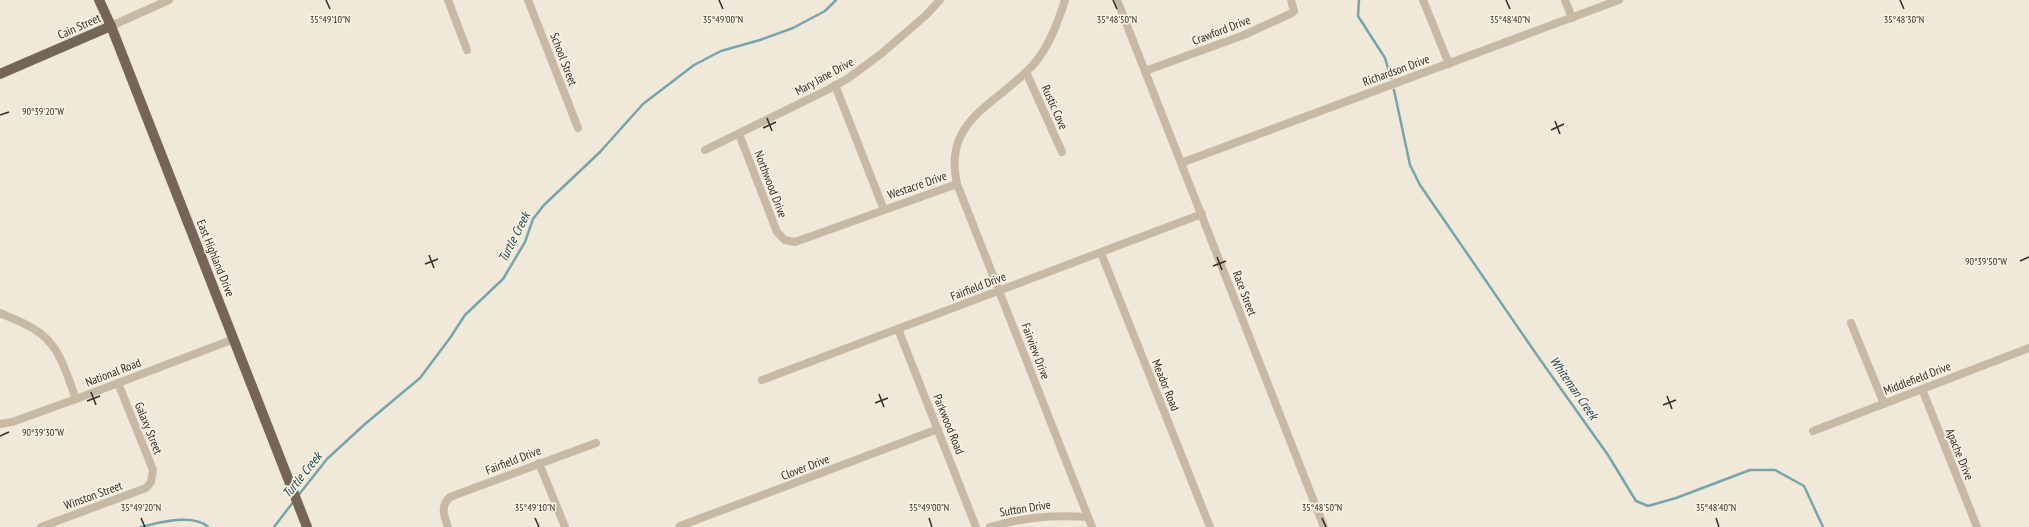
<svg xmlns="http://www.w3.org/2000/svg" width="2029" height="527" font-family="'PT Sans Narrow',sans-serif">
  <style>
    .lines { fill: none; stroke-linecap: round; stroke-linejoin: round }
    .stream { stroke: #78a4ac; stroke-width: 2.5 }
    .minor { stroke: #c8b9a5; stroke-width: 8 }
    .major { stroke: #756557; stroke-width: 10 }
    .ticks { fill: none; stroke: #332c26; stroke-width: 1.5 }
    .labels { text-anchor: middle; dominant-baseline: central; stroke-width: 3.5; stroke-linejoin: round; paint-order: stroke }
    .street-label { font-size: 12px; fill: #332c26; stroke: #f8f1e4 }
    .water-label { font-size: 13px; font-style: italic; fill: #1d4953; stroke: #f8f1e4 }
    .ticks-label { font-size: 10px; text-anchor: middle; fill: #332c26; stroke: #f8f1e4; stroke-width: 3.5; stroke-linejoin: round; paint-order: stroke }
  </style>
  <rect width="100%" height="100%" fill="#f0e8d8"/>
  <g class="lines">
    <g class="stream">
      <polyline points="1359,0 1358,16 1385,58 1391,78"/>
      <polyline points="1394,90 1410,165 1420,185 1539,358 1608,455 1636,501 1648,506 1676,498 1750,470 1775,470 1804,486 1823,527"/>
      <polyline points="297,497 327,459 365,424 420,378 450,338 465,315 503,279 525,242 533,219 544,205 600,152 643,104 694,65 721,51 760,40 793,28 825,11 836,0"/>
      <path d="M141,527C157,523 193,513 208,527"/>
      <polyline points="274,527 294,501"/>
    </g>
    <g class="minor">
      <polyline points="448,0 467,50"/>
      <polyline points="528,0 578,128"/>
      <path d="M1065,0C1058,22 1049,47 1033,65C997,105 942,119 957,184L1092,527"/>
      <polyline points="1117,0 1324,527"/>
      <polyline points="1423,0 1449,64"/>
      <polyline points="1565,0 1572,18"/>
      <polyline points="111,26 169,0"/>
      <polyline points="1145,71 1244,35 1290,14 1294,11 1291,0"/>
      <polyline points="1026,72 1062,152"/>
      <polyline points="835,85 884,210"/>
      <polyline points="739,134 777,232 785,240 795,242 957,184"/>
      <polyline points="705,150 827,90 847,79 881,54 925,16 940,0"/>
      <polyline points="1181,163 1619,0"/>
      <polyline points="1101,253 1210,527"/>
      <path d="M0,313C11,318 23,322 34,329C60,344 66,373 76,399"/>
      <polyline points="1851,323 1884,404"/>
      <polyline points="898,329 976,527"/>
      <polyline points="762,380 1202,214"/>
      <polyline points="1922,389 1977,527"/>
      <polyline points="0,424 12,422 76,399 234,339"/>
      <polyline points="1813,431 2029,348"/>
      <polyline points="539,463 565,527"/>
      <polyline points="680,526 938,429"/>
      <polyline points="41,527 146,488 151,482 153,470 118,383"/>
      <path d="M448,527C444,516 440,506 450,497L596,443"/>
      <path d="M990,527C1025,517 1052,515 1088,517"/>
    </g>
    <g class="major">
      <polyline points="99,0 111,26 307,527"/>
      <polyline points="0,74 111,26"/>
    </g>
  </g>
  <path class="ticks" d="M326,0L330,9M719,0L723,9M1113,0L1117,9M1506,0L1510,9M1900,0L1904,9M0,115L9,112M767,118L772,131M1555,121L1560,134M763,128L776,122M1551,130L1564,124M429,255L434,268M1217,257L1222,270M2020,261L2029,257M425,264L438,259M1213,266L1226,261M91,392L96,405M879,394L884,407M1667,396L1672,409M87,401L100,396M875,403L888,398M1663,405L1676,400M0,436L9,432M141,518L145,527M535,518L539,527M929,518L932,527M1322,518L1326,527M1716,518L1719,527"/>
  <g class="labels">
    <g class="street-label">
      <text transform="translate(79 26) rotate(-24)">Cain Street</text>
      <text transform="translate(1221 30) rotate(-21)">Crawford Drive</text>
      <text transform="translate(564 59) rotate(69)">School Street</text>
      <text transform="translate(1396 70) rotate(-20)">Richardson Drive</text>
      <text transform="translate(824 76) rotate(-29)">Mary Jane Drive</text>
      <text transform="translate(1055 107) rotate(66)">Rustic Cove</text>
      <text transform="translate(771 184) rotate(69)">Northwood Drive</text>
      <text transform="translate(917 185) rotate(-19)">Westacre Drive</text>
      <text transform="translate(216 258) rotate(68)">East Highland Drive</text>
      <text transform="translate(978 286) rotate(-21)">Fairfield Drive</text>
      <text transform="translate(1245 293) rotate(69)">Race Street</text>
      <text transform="translate(1036 351) rotate(69)">Fairview Drive</text>
      <text transform="translate(113 372) rotate(-21)">National Road</text>
      <text transform="translate(1917 378) rotate(-21)">Middlefield Drive</text>
      <text transform="translate(1166 385) rotate(68)">Meador Road</text>
      <text transform="translate(949 424) rotate(68)">Parkwood Road</text>
      <text transform="translate(149 428) rotate(68)">Galaxy Street</text>
      <text transform="translate(1960 454) rotate(68)">Apache Drive</text>
      <text transform="translate(513 460) rotate(-21)">Fairfield Drive</text>
      <text transform="translate(805 467) rotate(-21)">Clover Drive</text>
      <text transform="translate(93 495) rotate(-20)">Winston Street</text>
      <text transform="translate(1025 508) rotate(-9)">Sutton Drive</text>
    </g>
    <g class="water-label">
      <text transform="translate(514 237) rotate(-63)">Turtle Creek</text>
      <text transform="translate(1574 388) rotate(55)">Whiteman Creek</text>
      <text transform="translate(302 475) rotate(-51)">Turtle Creek</text>
    </g>
  </g>
  <g class="ticks-label">
    <text x="330" y="23">35°49'10"N</text>
    <text x="723" y="23">35°49'00"N</text>
    <text x="1117" y="23">35°48'50"N</text>
    <text x="1510" y="23">35°48'40"N</text>
    <text x="1904" y="23">35°48'30"N</text>
    <text x="43" y="115">90°39'20"W</text>
    <text x="1986" y="265">90°39'50"W</text>
    <text x="43" y="436">90°39'30"W</text>
    <text x="141" y="511">35°49'20"N</text>
    <text x="535" y="511">35°49'10"N</text>
    <text x="929" y="511">35°49'00"N</text>
    <text x="1322" y="511">35°48'50"N</text>
    <text x="1716" y="511">35°48'40"N</text>
  </g>
</svg>
